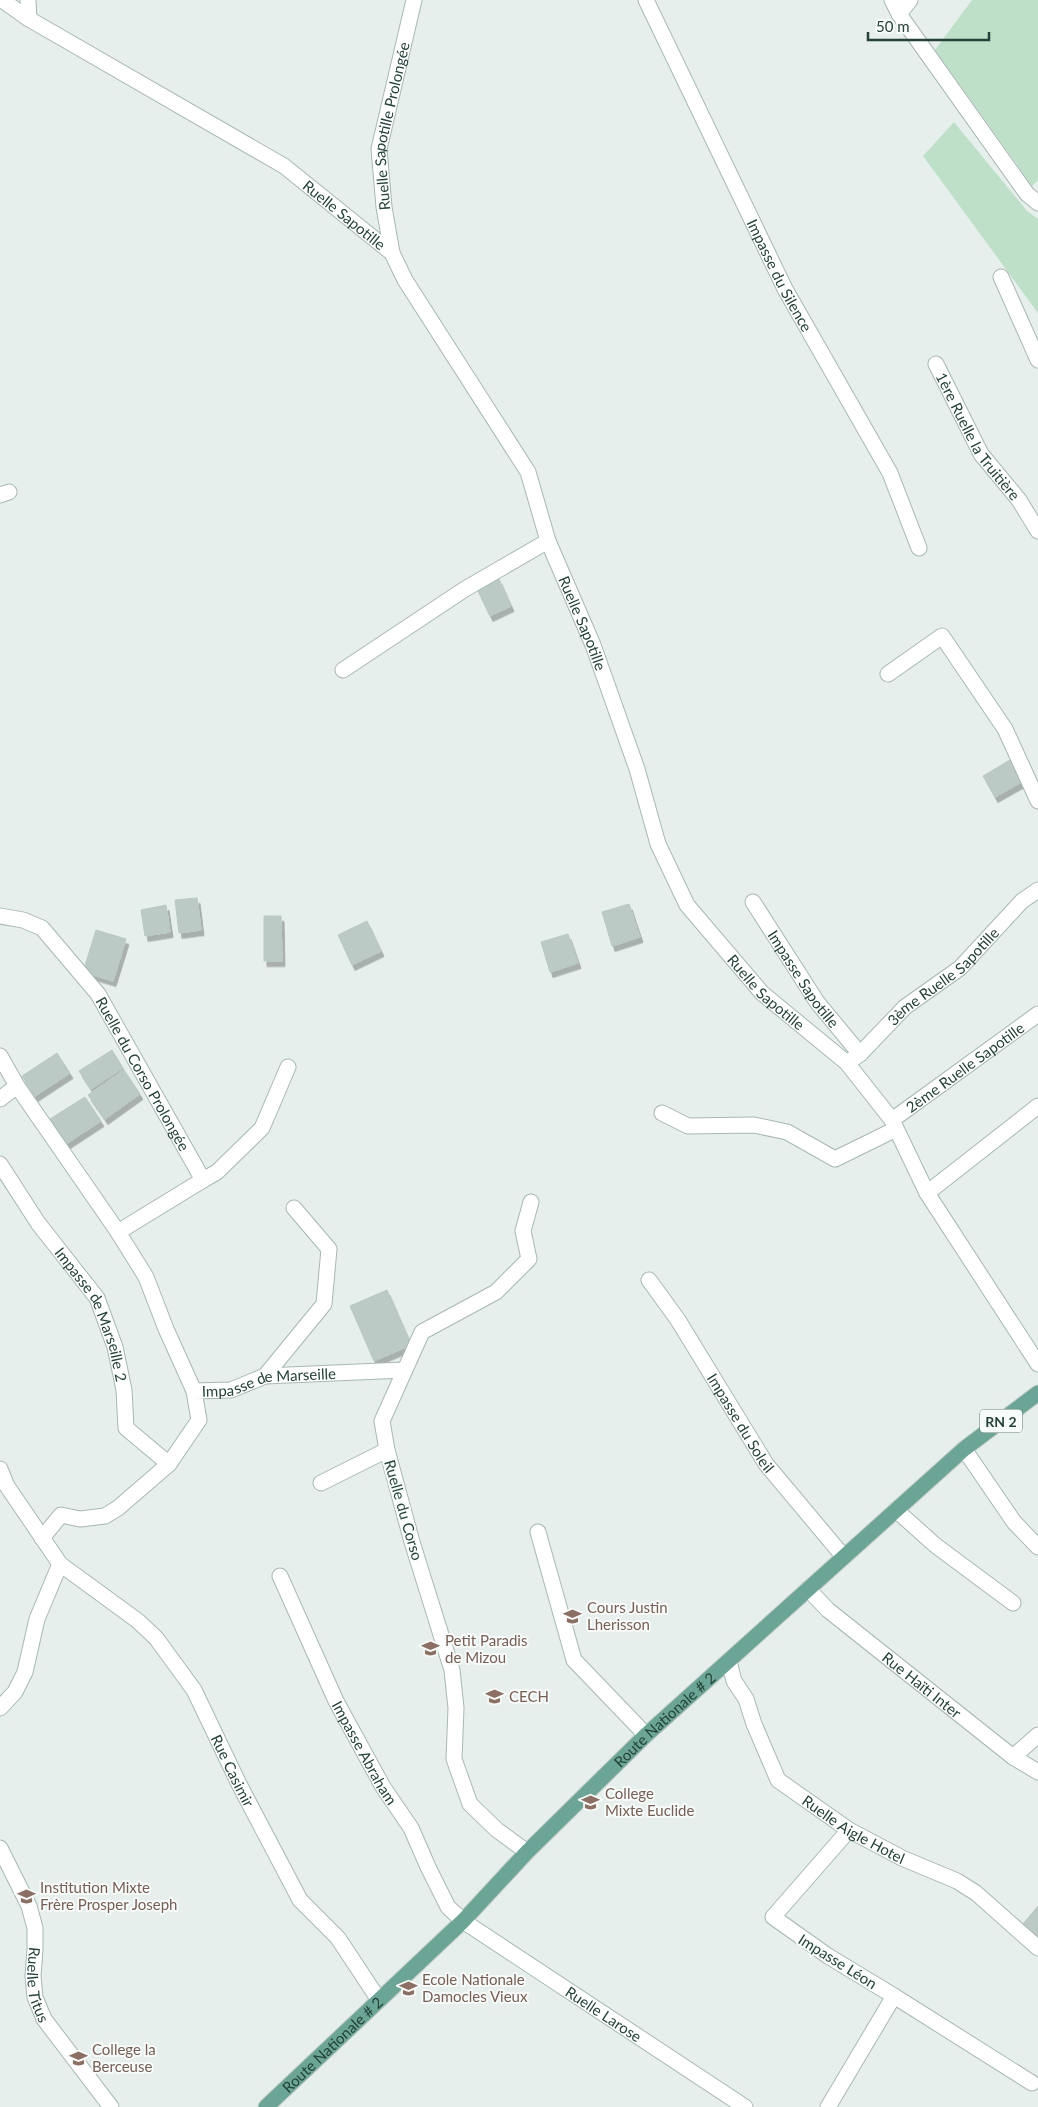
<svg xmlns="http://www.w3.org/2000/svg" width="1038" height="2107" font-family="Lato,sans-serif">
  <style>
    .green { fill: #bfe0c8 }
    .building { fill: #bbcac4; stroke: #b8c9c2; filter: url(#shadow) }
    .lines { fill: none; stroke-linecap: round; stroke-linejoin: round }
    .minor-casing { stroke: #a8b8b2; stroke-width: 17 }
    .major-casing { stroke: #c2cac8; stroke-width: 17 }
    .minor { stroke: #fff; stroke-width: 15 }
    .major { stroke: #6aa596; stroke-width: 15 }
    .labels { text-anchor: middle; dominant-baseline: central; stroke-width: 4; stroke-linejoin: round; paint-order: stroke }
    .shield { fill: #f7fbf9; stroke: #637a73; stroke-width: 1 }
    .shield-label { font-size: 14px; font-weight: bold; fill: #24423a }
    .street-label { font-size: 15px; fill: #24423a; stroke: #f7fbf9 }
    .education-label { font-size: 15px; fill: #785e54; stroke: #f7fbf9; text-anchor: start }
  </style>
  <defs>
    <filter id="shadow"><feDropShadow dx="3" dy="5.5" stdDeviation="0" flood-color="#0004"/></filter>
  </defs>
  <rect width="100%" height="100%" fill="#e6efeb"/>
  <g class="green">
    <polygon points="972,0 1038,0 1038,180 1032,186 935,50"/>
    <polygon points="954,122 1027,211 1038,219 1038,313 923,156"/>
  </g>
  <g class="building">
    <polygon points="499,579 511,606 490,616 477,589"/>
    <polygon points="1015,757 1027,779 995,797 983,776"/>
    <polygon points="197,898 201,930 179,933 175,900"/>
    <polygon points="629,904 640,937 612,946 602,912"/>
    <polygon points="166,905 170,932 145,936 141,910"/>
    <polygon points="264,916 281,916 282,961 264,961"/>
    <polygon points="367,921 381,951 352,965 338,935"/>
    <polygon points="96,930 126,939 113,981 83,972"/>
    <polygon points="568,934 578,963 550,972 541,942"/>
    <polygon points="112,1050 123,1068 91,1089 79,1071"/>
    <polygon points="57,1053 70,1073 35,1096 22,1076"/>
    <polygon points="124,1070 140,1094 105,1119 88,1095"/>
    <polygon points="85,1097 101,1121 66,1144 50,1119"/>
    <polygon points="387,1290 411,1345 374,1361 350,1306"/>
    <polygon points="1038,1906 1038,1938 1022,1925"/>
  </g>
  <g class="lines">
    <defs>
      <g id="minor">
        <path id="s1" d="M2,0L29,19L284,166L392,253L405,280L528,472L548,541L593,645L637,769L658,844L687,905L762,993L847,1063L892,1120L927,1193L1038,1364"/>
        <polyline points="28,0 29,19"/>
        <path id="s2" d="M646,0L785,289L890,473L919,548"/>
        <polyline points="892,0 899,14 1027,194 1038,203"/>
        <polyline points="899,14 910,0"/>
        <path id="s3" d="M392,253L384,207L379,149L414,0"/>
        <polyline points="1001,277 1038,360"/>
        <path id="s4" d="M936,364L981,454L1019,500L1038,531"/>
        <polyline points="0,495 9,492"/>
        <polyline points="343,670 465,589 548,541"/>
        <polyline points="888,674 942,636 1005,729 1038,801"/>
        <path id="s5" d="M753,902L817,1002L860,1054"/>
        <path id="s6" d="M0,916L23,920L42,928L98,994L203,1180L118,1232"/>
        <polyline points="0,1056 17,1086 118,1232 146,1277 166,1329 194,1391"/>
        <path id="s7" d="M847,1063L860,1054L905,1007L960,968L1022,901L1038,890"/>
        <polyline points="0,1099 17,1086"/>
        <polyline points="662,1113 688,1126 754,1125 787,1132 835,1159 896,1129"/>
        <path id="s8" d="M892,1120L1038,1014"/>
        <path id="s9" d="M0,1164L38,1223L97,1298L115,1347L124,1390L126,1428L169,1464"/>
        <polyline points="203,1180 217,1172 262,1128 288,1067"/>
        <polyline points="927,1193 1038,1106"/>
        <path id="s10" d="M649,1280L678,1320L766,1464L843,1556"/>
        <polyline points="265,1376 324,1304 329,1249 294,1208"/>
        <polyline points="964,1449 1014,1522 1038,1547"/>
        <path id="s11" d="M0,1469L7,1486L60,1564L138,1621L156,1638L194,1690L239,1784L300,1900L338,1938L379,2000"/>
        <polyline points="321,1483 387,1450"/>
        <polyline points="896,1510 935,1545 1013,1603"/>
        <polyline points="538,1532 574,1660 646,1735"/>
        <path id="s12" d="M42,1538L61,1515L80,1519L105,1516L118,1508L169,1464L199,1420L194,1391L231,1390L265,1376L404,1370"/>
        <path id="s13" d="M280,1576L336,1701L383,1787L411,1828L428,1867L448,1907L463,1921L745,2107"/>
        <path id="s14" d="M808,1589L828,1610L1013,1757L1038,1735"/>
        <path id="s15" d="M729,1661L734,1681L746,1699L754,1724L778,1780L849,1830L902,1858L957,1881L976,1893L1038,1948"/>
        <polyline points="0,1708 15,1692 25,1672 37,1619 60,1564"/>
        <polyline points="1013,1757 1038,1772"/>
        <path id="s16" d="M0,1848L29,1906L35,1928V1949L33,1976L35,1997L44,2019L111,2107"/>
        <polyline points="527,1852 497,1830 470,1804 454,1759 456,1708 452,1670 412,1542 387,1450 382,1421 422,1332 496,1292 529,1259 523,1231 531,1202"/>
        <polyline points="894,1996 1032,2083"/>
        <polyline points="828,2107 894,1996 828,1956 773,1917 849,1830"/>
      </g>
      <g id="major">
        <path id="s17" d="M266,2107L463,1921L527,1852L646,1735L964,1449L1038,1393"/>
      </g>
    </defs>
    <use href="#minor" class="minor-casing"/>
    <use href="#major" class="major-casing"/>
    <use href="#minor" class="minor"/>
    <use href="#major" class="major"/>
  </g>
  <defs>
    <symbol id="school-bare" viewBox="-9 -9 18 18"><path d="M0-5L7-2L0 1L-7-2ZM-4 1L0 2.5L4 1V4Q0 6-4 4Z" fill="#8d6e63" stroke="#f7fbf9" stroke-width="2.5" paint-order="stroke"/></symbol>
  </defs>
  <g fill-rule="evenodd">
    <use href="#school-bare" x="560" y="1604" width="25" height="25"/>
    <use href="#school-bare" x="418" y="1636" width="25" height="25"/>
    <use href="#school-bare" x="482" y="1684" width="25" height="25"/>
    <use href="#school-bare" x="578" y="1790" width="25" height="25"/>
    <use href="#school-bare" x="14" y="1884" width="25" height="25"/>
    <use href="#school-bare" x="396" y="1976" width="25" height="25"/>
    <use href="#school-bare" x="66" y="2046" width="25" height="25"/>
  </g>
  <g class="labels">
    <rect class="shield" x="980" y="1409.5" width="42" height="23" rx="4"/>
    <g class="shield-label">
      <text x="1001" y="1421">RN 2</text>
    </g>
    <g class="street-label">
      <text stroke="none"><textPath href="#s3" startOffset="129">Ruelle Sapotille Prolongée</textPath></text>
      <text stroke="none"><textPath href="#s1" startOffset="405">Ruelle Sapotille</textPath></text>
      <text stroke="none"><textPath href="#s2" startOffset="306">Impasse du Silence</textPath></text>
      <text stroke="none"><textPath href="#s4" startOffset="84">1ère Ruelle la Truitière</textPath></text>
      <text stroke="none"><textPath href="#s1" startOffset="885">Ruelle Sapotille</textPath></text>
      <text stroke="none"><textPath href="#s7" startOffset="130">3ème Ruelle Sapotille</textPath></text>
      <text stroke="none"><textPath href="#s5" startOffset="92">Impasse Sapotille</textPath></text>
      <text stroke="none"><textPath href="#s1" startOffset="1304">Ruelle Sapotille</textPath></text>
      <text stroke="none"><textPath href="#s8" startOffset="90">2ème Ruelle Sapotille</textPath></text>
      <text stroke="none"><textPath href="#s6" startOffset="222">Ruelle du Corso Prolongée</textPath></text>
      <text stroke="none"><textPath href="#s9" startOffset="178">Impasse de Marseille 2</textPath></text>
      <text stroke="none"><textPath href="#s12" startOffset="316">Impasse de Marseille</textPath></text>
      <text stroke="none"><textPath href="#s10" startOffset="170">Impasse du Soleil</textPath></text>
      <text transform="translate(404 1510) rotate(74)">Ruelle du Corso</text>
      <text stroke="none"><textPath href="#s14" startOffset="149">Rue Haïti Inter</textPath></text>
      <text stroke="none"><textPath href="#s17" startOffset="556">Route Nationale # 2</textPath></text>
      <text stroke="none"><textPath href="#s13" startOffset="196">Impasse Abraham</textPath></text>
      <text stroke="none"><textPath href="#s11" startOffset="388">Rue Casimir</textPath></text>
      <text stroke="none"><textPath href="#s15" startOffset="220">Ruelle Aigle Hotel</textPath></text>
      <text transform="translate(838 1961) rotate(32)">Impasse Léon</text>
      <text stroke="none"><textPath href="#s16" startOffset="145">Ruelle Titus</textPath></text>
      <text stroke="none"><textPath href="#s13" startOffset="561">Ruelle Larose</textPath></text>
      <text stroke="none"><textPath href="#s17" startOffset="91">Route Nationale # 2</textPath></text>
    </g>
    <g class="education-label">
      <text x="587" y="1607">Cours Justin<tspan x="587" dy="17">Lherisson</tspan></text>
      <text x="445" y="1640">Petit Paradis<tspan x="445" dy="17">de Mizou</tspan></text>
      <text x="509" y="1696">CECH</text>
      <text x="605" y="1793">College<tspan x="605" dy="17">Mixte Euclide</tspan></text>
      <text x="40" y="1887">Institution Mixte<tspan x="40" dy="17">Frère Prosper Joseph</tspan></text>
      <text x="422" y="1979">Ecole Nationale<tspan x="422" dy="17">Damocles Vieux</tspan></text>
      <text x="92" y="2049">College la<tspan x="92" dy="17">Berceuse</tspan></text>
    </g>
  </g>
  <path d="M868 32v8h121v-8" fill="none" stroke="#24423a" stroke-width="2.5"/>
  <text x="876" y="32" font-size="15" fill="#24423a" stroke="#f7fbf9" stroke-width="4" paint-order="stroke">50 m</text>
</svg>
